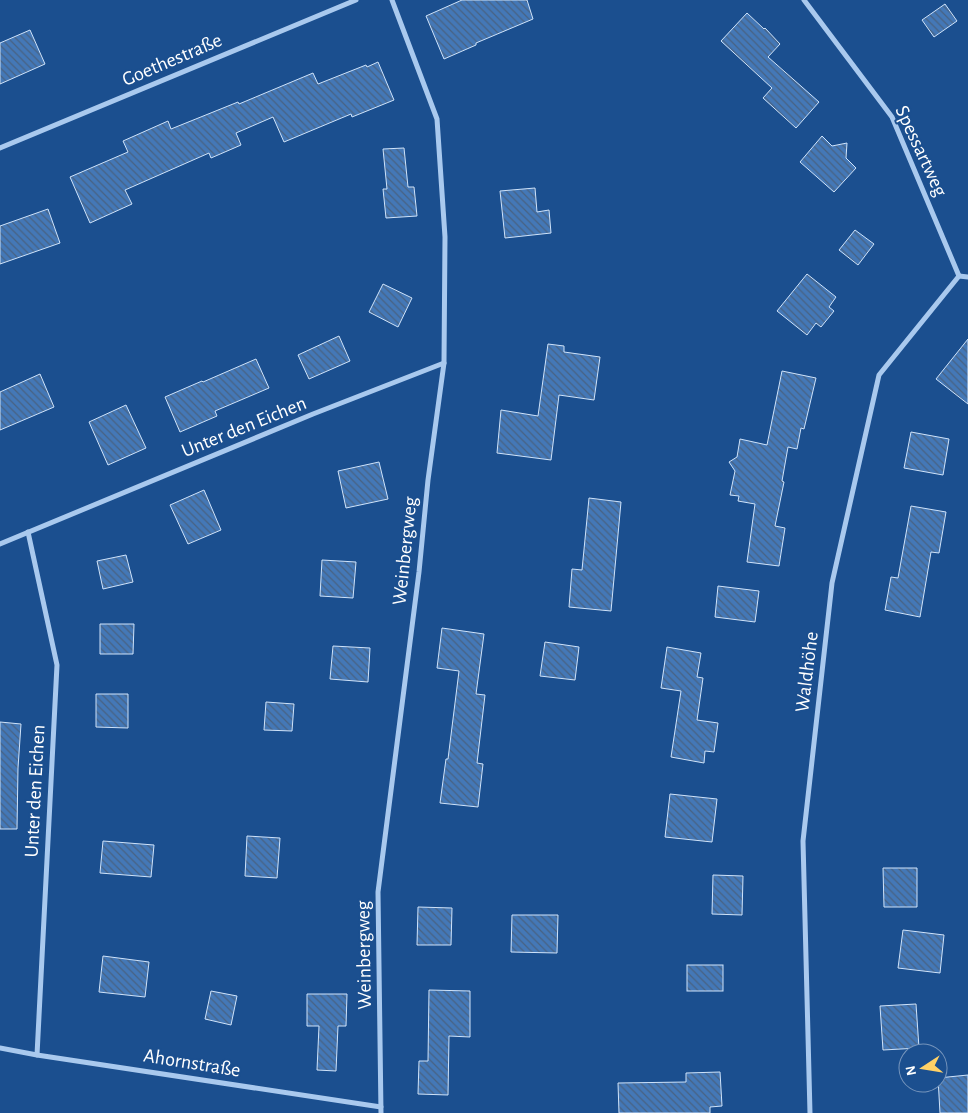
<svg xmlns="http://www.w3.org/2000/svg" width="968" height="1113" font-family="'Alegreya Sans',sans-serif">
  <style>
    .building { fill: url(#building-back-hatch); stroke: #cfe3fa }
    .lines { fill: none; stroke-linecap: round; stroke-linejoin: round }
    .minor { stroke: #a9c9ee; stroke-width: 5 }
    .labels { text-anchor: middle; dominant-baseline: central; stroke-width: 4; stroke-linejoin: round; paint-order: stroke }
    .street-label { font-size: 20px; fill: #fff; stroke: #1b4f8f }
  </style>
  <defs>
    <pattern id="building-back-hatch" width="6" height="6" patternUnits="userSpaceOnUse" patternTransform="scale(1.25)"><rect width="6" height="6" fill="#4478b7"/><path d="M-1 5l2 2M0 0l6 6M5-1l2 2" fill="none" stroke="#486282"/></pattern>
  </defs>
  <rect width="100%" height="100%" fill="#1b4f8f"/>
  <g class="building">
    <polygon points="462,0 527,0 533,19 476,43 476,45 444,59 426,16"/>
    <polygon points="945,4 957,21 934,37 922,20"/>
    <polygon points="747,13 764,29 765,28 780,44 768,57 819,102 796,128 763,98 772,88 721,41"/>
    <polygon points="30,30 45,64 0,84 0,43"/>
    <polygon points="378,62 394,100 352,117 351,114 284,142 273,117 236,133 241,145 211,158 209,153 125,190 132,204 90,223 70,177 128,152 123,141 168,121 171,129 238,102 239,104 313,73 318,84 366,65 367,67"/>
    <polygon points="822,136 832,146 847,143 846,158 856,168 834,192 800,162"/>
    <polygon points="404,148 408,187 414,187 417,216 386,218 383,189 387,189 383,149"/>
    <polygon points="535,188 537,212 549,210 551,233 505,238 500,191"/>
    <polygon points="48,209 60,243 0,264 0,226"/>
    <polygon points="855,230 874,244 858,265 839,250"/>
    <polygon points="807,274 836,297 829,307 834,311 821,327 816,323 807,335 777,311"/>
    <polygon points="383,284 412,298 398,327 369,312"/>
    <polygon points="339,336 350,361 309,379 298,355"/>
    <polygon points="968,339 968,404 936,379"/>
    <polygon points="548,344 564,346 564,352 600,357 594,400 559,395 551,460 497,453 501,410 538,416"/>
    <polygon points="256,359 269,388 215,411 217,416 180,432 165,397 202,381 203,382"/>
    <polygon points="782,371 816,378 804,429 801,428 797,449 788,447 782,481 784,482 775,526 785,528 779,566 747,562 755,504 738,501 739,496 730,495 735,471 729,462 737,457 740,439 767,445"/>
    <polygon points="40,374 54,407 0,430 0,392"/>
    <polygon points="126,405 146,448 108,465 89,422"/>
    <polygon points="911,432 949,439 943,475 904,468"/>
    <polygon points="379,462 388,499 346,508 338,471"/>
    <polygon points="204,490 221,530 188,544 170,505"/>
    <polygon points="589,498 621,502 611,611 569,607 572,569 582,570"/>
    <polygon points="911,506 946,512 939,553 931,552 920,617 885,610 891,577 898,578"/>
    <polygon points="126,555 133,582 103,589 97,561"/>
    <polygon points="322,560 356,562 353,598 320,596"/>
    <polygon points="718,586 759,591 755,622 715,617"/>
    <polygon points="100,624 134,624 133,654 100,654"/>
    <polygon points="442,628 484,634 476,694 485,695 477,763 483,764 478,807 440,803 446,759 448,759 459,671 437,668"/>
    <polygon points="545,642 579,647 575,680 540,676"/>
    <polygon points="333,646 370,648 368,682 330,679"/>
    <polygon points="667,647 701,653 697,677 703,678 697,720 718,723 714,752 705,751 704,763 671,757 681,691 661,688"/>
    <polygon points="96,694 128,694 128,728 96,727"/>
    <polygon points="266,702 294,704 292,731 264,730"/>
    <polygon points="0,722 21,724 18,768 17,829 0,829"/>
    <polygon points="670,794 717,799 712,842 665,837"/>
    <polygon points="247,836 280,838 277,878 245,876"/>
    <polygon points="103,841 154,845 151,877 100,873"/>
    <polygon points="883,868 917,868 917,907 884,907"/>
    <polygon points="713,875 743,876 742,915 712,914"/>
    <polygon points="418,907 452,908 451,945 417,945"/>
    <polygon points="512,915 558,915 557,953 511,952"/>
    <polygon points="903,930 944,935 940,973 898,968"/>
    <polygon points="103,956 149,962 145,997 99,992"/>
    <rect x="687" y="965" width="36" height="26"/>
    <polygon points="429,990 470,991 470,1037 449,1036 448,1095 418,1094 419,1061 428,1061"/>
    <polygon points="211,991 237,996 231,1025 205,1019"/>
    <polygon points="307,994 347,994 346,1026 338,1026 336,1071 317,1070 319,1026 307,1026"/>
    <polygon points="916,1004 919,1048 883,1050 880,1006"/>
    <polygon points="720,1072 722,1106 710,1107 710,1113 619,1113 618,1083 686,1082 686,1073"/>
    <polygon points="968,1075 968,1113 940,1113 938,1078"/>
  </g>
  <g class="lines">
    <g class="minor">
      <polyline points="804,0 892,117 959,276"/>
      <polyline points="0,148 356,0"/>
      <polyline points="959,276 968,277"/>
      <polyline points="28,532 57,665 37,1055"/>
      <polyline points="0,544 313,414 444,363"/>
      <polyline points="0,1048 37,1055 381,1107"/>
      <polyline points="381,1113 378,892 419,572 428,480 444,363 445,237 437,119 392,0"/>
      <polyline points="810,1113 803,841 832,583 879,375 959,276"/>
    </g>
  </g>
  <g class="labels">
    <g class="street-label">
      <text transform="translate(172 60) rotate(-23)">Goethestraße</text>
      <text transform="translate(921 151) rotate(65)">Spessartweg</text>
      <text transform="translate(244 427) rotate(-22)">Unter den Eichen</text>
      <text transform="translate(405 551) rotate(-84)">Weinbergweg</text>
      <text transform="translate(807 672) rotate(-83)">Waldhöhe</text>
      <text transform="translate(35 791) rotate(-87)">Unter den Eichen</text>
      <text transform="translate(364 955) rotate(-91)">Weinbergweg</text>
      <text transform="translate(192 1063) rotate(9)">Ahornstraße</text>
    </g>
  </g>
  <g transform="translate(923 1068) rotate(258)"><circle r="24" fill="#1b4f8f" stroke="#7695bc"/>
  <path d="M0-4L9 19L0 12L-9 19Z" fill="#ffd166"/>
  <text y="-8" font-size="14" font-weight="bold" text-anchor="middle" fill="#ffffff">N</text>
  </g>
</svg>
